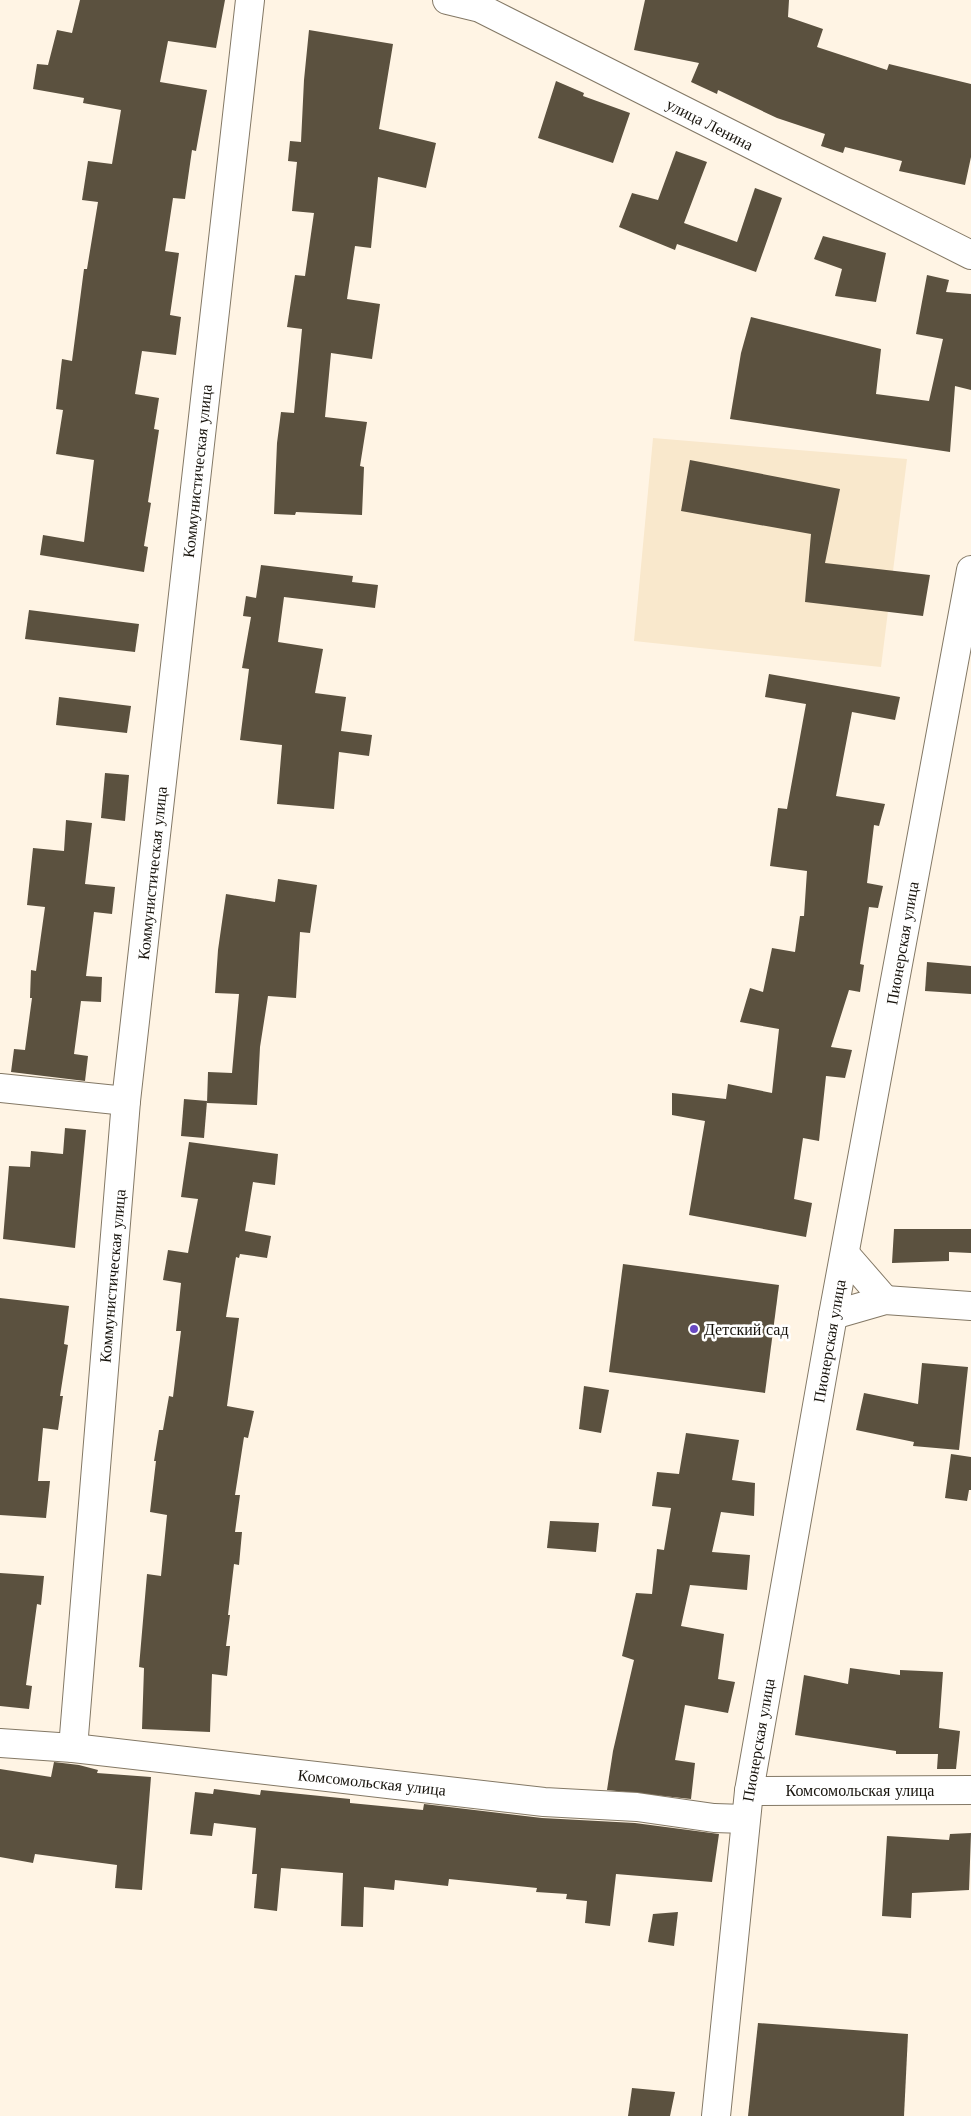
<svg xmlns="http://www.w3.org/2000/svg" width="971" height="2116" font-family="'Libre Baskerville',serif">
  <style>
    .built { fill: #f9e8cc }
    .building { fill: #5b513f }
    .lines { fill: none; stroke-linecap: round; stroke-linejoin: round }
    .minor-casing { stroke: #837865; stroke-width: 30 }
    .tertiary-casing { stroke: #837865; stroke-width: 30 }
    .minor { stroke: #fff; stroke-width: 28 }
    .tertiary { stroke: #fff; stroke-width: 28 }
    .poi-dot { fill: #6848c1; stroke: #fff; stroke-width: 2 }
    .labels { text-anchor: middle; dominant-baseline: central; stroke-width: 5; stroke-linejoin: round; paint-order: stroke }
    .street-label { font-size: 16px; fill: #17130c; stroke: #fff }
    .poi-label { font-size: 16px; fill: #17130c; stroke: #fff; text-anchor: start }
  </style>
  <rect width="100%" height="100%" fill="#fff4e4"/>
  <polygon class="built" points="653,438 907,459 881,667 634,641"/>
  <g class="building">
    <polygon points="80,0 225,0 216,48 168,41 160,82 207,90 196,151 192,150 185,199 173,198 165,251 179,253 170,315 181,317 176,355 142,351 135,394 159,398 154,429 159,430 148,502 151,503 144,546 148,547 144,572 40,555 43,535 84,542 94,460 56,454 63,410 56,409 62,359 72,361 84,269 87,269 98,202 82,200 88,161 112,164 121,110 83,103 84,98 33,89 37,64 48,65 57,30 72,33"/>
    <polygon points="645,0 789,0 788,17 823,29 817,47 887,70 889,64 971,84 971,157 965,185 899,171 902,161 845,147 843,153 821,146 825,134 777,118 718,90 717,94 691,82 699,63 634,50"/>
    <polygon points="309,30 393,44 379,129 436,143 426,188 378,177 371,248 355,246 347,299 380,304 372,359 331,353 325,417 367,422 360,466 364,467 362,515 296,512 295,515 274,514 277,443 281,412 294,413 302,329 287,327 295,275 305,276 314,213 292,211 297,162 288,161 290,141 301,142 304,80"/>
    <polygon points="556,81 584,93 583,96 630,113 613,163 538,138"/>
    <polygon points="676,151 707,162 684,223 737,242 755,188 782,198 756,272 677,244 675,250 619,227 632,193 658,200"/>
    <polygon points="823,236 886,253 876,302 835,296 842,269 814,259"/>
    <polygon points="927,275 949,280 946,292 971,294 971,390 955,386 950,452 730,419 741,353 751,317 881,349 876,394 929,401 943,339 916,334"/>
    <polygon points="690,460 840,489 825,563 930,575 923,616 805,602 811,534 681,511"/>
    <polygon points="261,565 353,576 352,582 378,585 375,608 284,597 278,642 323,649 315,693 346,697 341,731 372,735 369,756 339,752 334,809 277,804 282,745 240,740 249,669 242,668 251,617 243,616 246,596 256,598"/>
    <polygon points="29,610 139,624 135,652 25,639"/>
    <polygon points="769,674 900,697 895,720 852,712 836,796 885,804 879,826 874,825 867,883 883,886 878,908 869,907 860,964 864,965 860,992 849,990 831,1047 852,1050 845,1078 826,1076 819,1141 803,1138 794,1199 812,1203 806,1237 689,1215 705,1121 672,1115 672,1093 726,1099 728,1084 772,1093 779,1029 740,1022 750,988 763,992 772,948 795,952 800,916 804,916 807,871 770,866 778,808 787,809 806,704 765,697"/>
    <polygon points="59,697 131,706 127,733 56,725"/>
    <polygon points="105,773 129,775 125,821 101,818"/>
    <polygon points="66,820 92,823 85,884 115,887 112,914 94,912 86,976 102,977 101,1002 81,1001 74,1054 88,1056 85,1081 11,1072 14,1049 25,1050 32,998 30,998 31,970 36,971 45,907 27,905 33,848 64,851"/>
    <polygon points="278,879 317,885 310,933 300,932 296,998 268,996 260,1047 257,1105 207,1103 208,1072 232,1073 239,994 215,993 218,950 226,894 275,902"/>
    <polygon points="927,962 971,966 971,994 925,991"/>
    <polygon points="184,1099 207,1101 204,1138 181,1136"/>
    <polygon points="65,1128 86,1130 75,1248 3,1239 9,1166 30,1167 31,1151 63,1154"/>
    <polygon points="189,1142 278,1154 275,1185 253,1182 245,1231 271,1236 267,1258 240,1254 239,1258 236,1257 226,1317 239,1318 227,1406 254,1411 248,1438 244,1437 235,1495 240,1495 235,1532 242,1532 239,1565 234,1564 228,1615 230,1615 226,1646 230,1646 227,1676 212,1674 210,1732 142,1729 144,1668 139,1667 147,1574 161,1576 167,1515 150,1512 156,1461 154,1461 159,1430 163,1430 169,1396 173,1397 181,1331 176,1331 181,1283 163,1280 168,1250 188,1253 198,1199 181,1197"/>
    <polygon points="894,1229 971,1229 971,1253 949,1252 949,1261 892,1263"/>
    <polygon points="623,1264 779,1285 765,1393 609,1372"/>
    <polygon points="0,1298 69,1306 64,1344 68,1345 60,1396 63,1396 58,1430 43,1428 38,1481 50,1481 46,1518 0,1515"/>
    <polygon points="922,1363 968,1367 959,1450 913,1446 914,1442 856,1430 864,1393 918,1404"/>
    <polygon points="584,1386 609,1390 601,1433 579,1429"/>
    <polygon points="686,1433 739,1440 732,1480 755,1483 754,1516 721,1512 712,1552 750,1555 747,1590 690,1585 681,1626 724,1634 718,1679 735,1682 728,1713 685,1705 675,1760 695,1763 691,1799 607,1790 613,1751 634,1660 622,1656 636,1593 652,1594 657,1549 664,1550 671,1508 652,1506 657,1472 679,1474"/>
    <polygon points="951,1454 971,1457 971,1490 969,1490 967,1501 945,1498"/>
    <polygon points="550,1521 599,1523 596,1552 547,1548"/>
    <polygon points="0,1573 44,1576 41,1605 37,1604 26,1685 32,1686 29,1709 0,1706"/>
    <polygon points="850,1668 900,1675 900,1670 943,1672 939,1728 960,1731 956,1769 937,1769 938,1754 896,1754 896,1751 795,1735 804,1675 848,1684"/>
    <polygon points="54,1762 79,1765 98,1770 97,1773 151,1777 142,1890 115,1888 117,1865 35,1854 33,1863 0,1857 0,1769 51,1777"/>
    <polygon points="214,1789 260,1795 261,1790 350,1799 350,1803 423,1810 424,1804 542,1818 635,1823 719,1834 712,1882 616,1874 610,1926 585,1923 587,1901 566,1899 567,1894 536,1892 537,1888 449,1879 448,1886 395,1880 394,1890 364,1887 363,1927 341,1926 343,1873 281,1868 277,1911 254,1908 257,1874 252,1874 256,1828 214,1823 212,1836 190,1834 195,1792 213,1794"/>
    <polygon points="971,1833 969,1890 912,1893 911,1918 882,1916 887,1836 949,1840 950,1834"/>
    <polygon points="678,1912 674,1946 648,1942 653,1914"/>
    <polygon points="758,2023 908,2034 904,2116 748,2116"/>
    <polygon points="632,2088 675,2092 670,2116 628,2116"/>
  </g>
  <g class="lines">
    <defs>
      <g id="minor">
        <polyline points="0,1088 126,1101"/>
        <polyline points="845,1254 885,1300"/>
        <polyline points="833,1315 885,1300 971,1306"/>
        <polyline points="0,1743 73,1748 544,1802 637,1807 714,1818 745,1819"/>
        <polyline points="73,1748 126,1101 250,0"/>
        <polyline points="749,1791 971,1790"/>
        <polyline points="716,2116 749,1791 833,1315 971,570"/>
      </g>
      <polyline id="tertiary" points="447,0 480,8 971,255"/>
    </defs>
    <use href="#minor" class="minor-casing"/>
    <use href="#tertiary" class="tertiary-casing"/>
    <use href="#minor" class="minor"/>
    <use href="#tertiary" class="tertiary"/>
  </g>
  <circle class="poi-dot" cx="694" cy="1329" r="5"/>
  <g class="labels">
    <g class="street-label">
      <text transform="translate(710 124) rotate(27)">улица Ленина</text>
      <text transform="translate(197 471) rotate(-84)">Коммунистическая улица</text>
      <text transform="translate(152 873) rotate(-84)">Коммунистическая улица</text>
      <text transform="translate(902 943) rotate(-80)">Пионерская улица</text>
      <text transform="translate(112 1276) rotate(-85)">Коммунистическая улица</text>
      <text transform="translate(829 1341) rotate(-80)">Пионерская улица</text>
      <text transform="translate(758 1740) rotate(-80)">Пионерская улица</text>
      <text transform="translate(372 1782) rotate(6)">Комсомольская улица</text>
      <text x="860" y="1790">Комсомольская улица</text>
    </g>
    <g class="poi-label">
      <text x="704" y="1329">Детский сад</text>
    </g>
  </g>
</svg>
